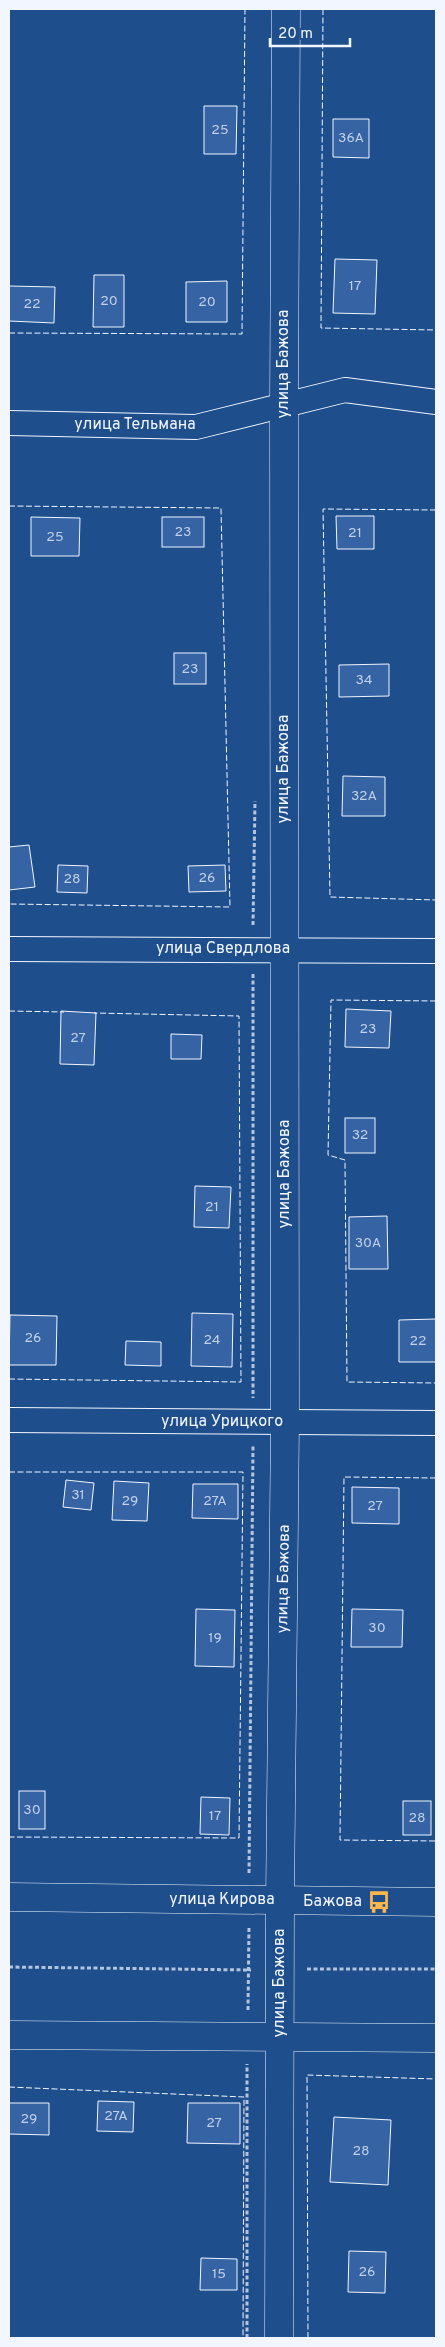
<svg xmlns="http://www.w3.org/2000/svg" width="445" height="2347" font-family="Overpass,sans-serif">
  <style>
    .building { fill: #3563a3; stroke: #f2f6ff }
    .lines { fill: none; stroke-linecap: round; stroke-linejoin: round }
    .minor-casing { stroke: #f2f6ff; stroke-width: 26 }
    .tertiary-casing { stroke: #f2f6ff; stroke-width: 29 }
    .primary-casing { stroke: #f2f6ff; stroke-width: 29 }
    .path { stroke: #b3c4dc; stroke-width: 3; stroke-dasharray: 4 2.5; stroke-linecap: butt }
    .minor { stroke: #1f4e8c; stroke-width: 24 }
    .tertiary { stroke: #1f4e8c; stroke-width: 28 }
    .primary { stroke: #1f4e8c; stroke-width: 28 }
    .fence { stroke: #f2f6ff; stroke-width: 1; stroke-dasharray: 6 2.5; stroke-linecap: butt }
    .labels { text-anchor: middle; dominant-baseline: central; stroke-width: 4; stroke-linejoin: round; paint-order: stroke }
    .number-label { font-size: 14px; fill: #c3d1e8 }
    .street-label { font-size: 16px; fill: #f2f6ff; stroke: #1f4e8c }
    .poi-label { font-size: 16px; fill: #f2f6ff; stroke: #1f4e8c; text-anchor: end }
  </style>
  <rect width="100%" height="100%" fill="#1f4e8c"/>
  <g class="building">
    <polygon points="204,106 237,106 236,154 204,154"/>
    <polygon points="333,119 369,119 369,158 333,157"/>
    <polygon points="335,259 377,260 375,314 333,313"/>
    <polygon points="94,275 124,275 124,327 93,327"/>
    <polygon points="227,281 227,322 186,322 186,282"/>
    <polygon points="9,286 55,287 54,323 9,321"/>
    <polygon points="336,516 374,516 374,549 337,549"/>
    <polygon points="31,517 80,518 79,556 31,556"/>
    <rect x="162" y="517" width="42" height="30"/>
    <rect x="174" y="653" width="32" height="31"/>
    <polygon points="389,664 389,696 339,697 339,665"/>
    <polygon points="343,776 385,777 385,816 342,816"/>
    <polygon points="29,845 35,887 9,890 9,847"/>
    <polygon points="58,865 88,866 87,893 57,892"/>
    <polygon points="225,865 226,891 189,892 188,866"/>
    <polygon points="346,1009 391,1011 389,1048 345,1047"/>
    <polygon points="61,1011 96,1013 94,1065 60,1064"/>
    <polygon points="171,1034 202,1035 201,1059 171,1059"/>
    <rect x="345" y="1118" width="30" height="35"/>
    <polygon points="195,1186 231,1187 229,1228 194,1227"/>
    <polygon points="387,1216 388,1269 349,1269 349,1217"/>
    <polygon points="192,1313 233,1314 232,1367 191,1366"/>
    <polygon points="10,1315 57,1316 56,1365 9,1365"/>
    <polygon points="436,1319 436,1362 399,1362 399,1320"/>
    <polygon points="126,1341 161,1342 161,1366 125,1365"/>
    <polygon points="66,1480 94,1483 91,1510 63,1507"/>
    <polygon points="114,1481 149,1483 147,1521 112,1520"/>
    <polygon points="193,1484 238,1484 238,1519 192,1518"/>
    <polygon points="352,1487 399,1488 399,1524 352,1523"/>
    <polygon points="196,1609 235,1610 234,1667 195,1666"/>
    <polygon points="352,1609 403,1610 402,1647 351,1647"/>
    <rect x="19" y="1791" width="26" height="38"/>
    <polygon points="201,1797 230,1798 229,1835 200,1834"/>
    <rect x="403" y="1801" width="28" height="34"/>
    <polygon points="98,2101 134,2102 133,2132 97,2131"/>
    <polygon points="9,2103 49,2103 49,2135 9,2134"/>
    <polygon points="188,2103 240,2103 240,2144 187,2143"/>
    <polygon points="334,2117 391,2120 388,2185 330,2182"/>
    <polygon points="349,2251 386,2252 385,2293 348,2292"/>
    <polygon points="201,2258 237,2259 237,2290 200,2290"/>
  </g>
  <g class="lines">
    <defs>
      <g id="minor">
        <polyline points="9,423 196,427 345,390 436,402"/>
        <polyline points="9,949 436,951"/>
        <polyline points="9,1420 436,1423"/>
      </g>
      <polyline id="tertiary" points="279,2338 280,1900 285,1423 284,405 286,9"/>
      <g id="primary">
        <polyline points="9,1897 436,1902"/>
        <polyline points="9,2035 436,2038"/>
      </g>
    </defs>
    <use href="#minor" class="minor-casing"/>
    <use href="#tertiary" class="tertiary-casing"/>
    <use href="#primary" class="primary-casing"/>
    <g class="path">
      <polyline points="253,925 255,801"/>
      <polyline points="253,974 253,1398"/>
      <polyline points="249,1873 253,1446"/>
      <polyline points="9,1967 251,1970"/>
      <polyline points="307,1969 436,1969"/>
      <polyline points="248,2010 249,1926"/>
      <polyline points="247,2338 247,2064"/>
    </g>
    <use href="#minor" class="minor"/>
    <use href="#tertiary" class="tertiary"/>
    <use href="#primary" class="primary"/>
    <g class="fence">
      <polyline points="323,9 321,328 436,330"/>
      <polyline points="9,333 242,334 245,9"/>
      <polyline points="9,506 221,508 230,907 9,904"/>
      <polyline points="436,510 323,509 330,897 436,900"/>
      <polyline points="436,1001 331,1000 328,1155 345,1160 347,1382 436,1383"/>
      <polyline points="9,1011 64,1012"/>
      <polyline points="9,1379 241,1382 239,1016 94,1013"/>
      <polyline points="9,1472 243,1472 239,1838 9,1837"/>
      <polyline points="436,1478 344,1477 340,1840 436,1841"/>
      <polyline points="9,2087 244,2097 243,2338"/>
      <polyline points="308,2338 307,2075 436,2079"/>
    </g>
  </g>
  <defs>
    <symbol id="bus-bare" viewBox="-9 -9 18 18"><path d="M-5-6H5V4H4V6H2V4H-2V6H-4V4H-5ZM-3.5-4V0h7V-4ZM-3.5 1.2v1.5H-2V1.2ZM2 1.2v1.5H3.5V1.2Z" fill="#ffb74d" stroke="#1f4e8c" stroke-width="2.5" paint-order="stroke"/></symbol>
  </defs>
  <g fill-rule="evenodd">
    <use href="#bus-bare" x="363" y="1886" width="32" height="32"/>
  </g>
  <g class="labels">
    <g class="number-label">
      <text x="220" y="130">25</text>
      <text x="351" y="138">36А</text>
      <text x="355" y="286">17</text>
      <text x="109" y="301">20</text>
      <text x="207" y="302">20</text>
      <text x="32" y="304">22</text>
      <text x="183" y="532">23</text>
      <text x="355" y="533">21</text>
      <text x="55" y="537">25</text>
      <text x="190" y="669">23</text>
      <text x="364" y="680">34</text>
      <text x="364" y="796">32А</text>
      <text x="207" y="878">26</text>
      <text x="72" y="879">28</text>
      <text x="368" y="1029">23</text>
      <text x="78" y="1038">27</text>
      <text x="360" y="1135">32</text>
      <text x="212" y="1207">21</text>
      <text x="368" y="1243">30А</text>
      <text x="33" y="1338">26</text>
      <text x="212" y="1340">24</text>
      <text x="418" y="1341">22</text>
      <text x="78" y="1495">31</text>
      <text x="130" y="1501">29</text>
      <text x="215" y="1501">27А</text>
      <text x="375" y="1506">27</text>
      <text x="377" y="1628">30</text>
      <text x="215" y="1638">19</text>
      <text x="32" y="1810">30</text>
      <text x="215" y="1816">17</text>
      <text x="417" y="1818">28</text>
      <text x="116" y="2116">27А</text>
      <text x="29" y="2119">29</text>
      <text x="214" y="2123">27</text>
      <text x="361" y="2151">28</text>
      <text x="367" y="2272">26</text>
      <text x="219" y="2274">15</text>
    </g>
    <g class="street-label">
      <text transform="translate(284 364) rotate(-90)">улица Бажова</text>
      <text x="135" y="425">улица Тельмана</text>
      <text transform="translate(284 769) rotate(-90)">улица Бажова</text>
      <text x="223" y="949">улица Свердлова</text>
      <text transform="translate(285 1174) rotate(-90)">улица Бажова</text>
      <text x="222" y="1422">улица Урицкого</text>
      <text transform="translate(284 1579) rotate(-89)">улица Бажова</text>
      <text x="222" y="1900">улица Кирова</text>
      <text transform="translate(280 1983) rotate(-90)">улица Бажова</text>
    </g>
    <g class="poi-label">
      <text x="362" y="1902">Бажова</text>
    </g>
  </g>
  <rect width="445" height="2347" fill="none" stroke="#f2f6ff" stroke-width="20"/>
  <path d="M270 38v8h80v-8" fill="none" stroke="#f2f6ff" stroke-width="2.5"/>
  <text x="278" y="38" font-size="15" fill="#f2f6ff" stroke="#1f4e8c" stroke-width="4" paint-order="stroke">20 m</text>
</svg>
